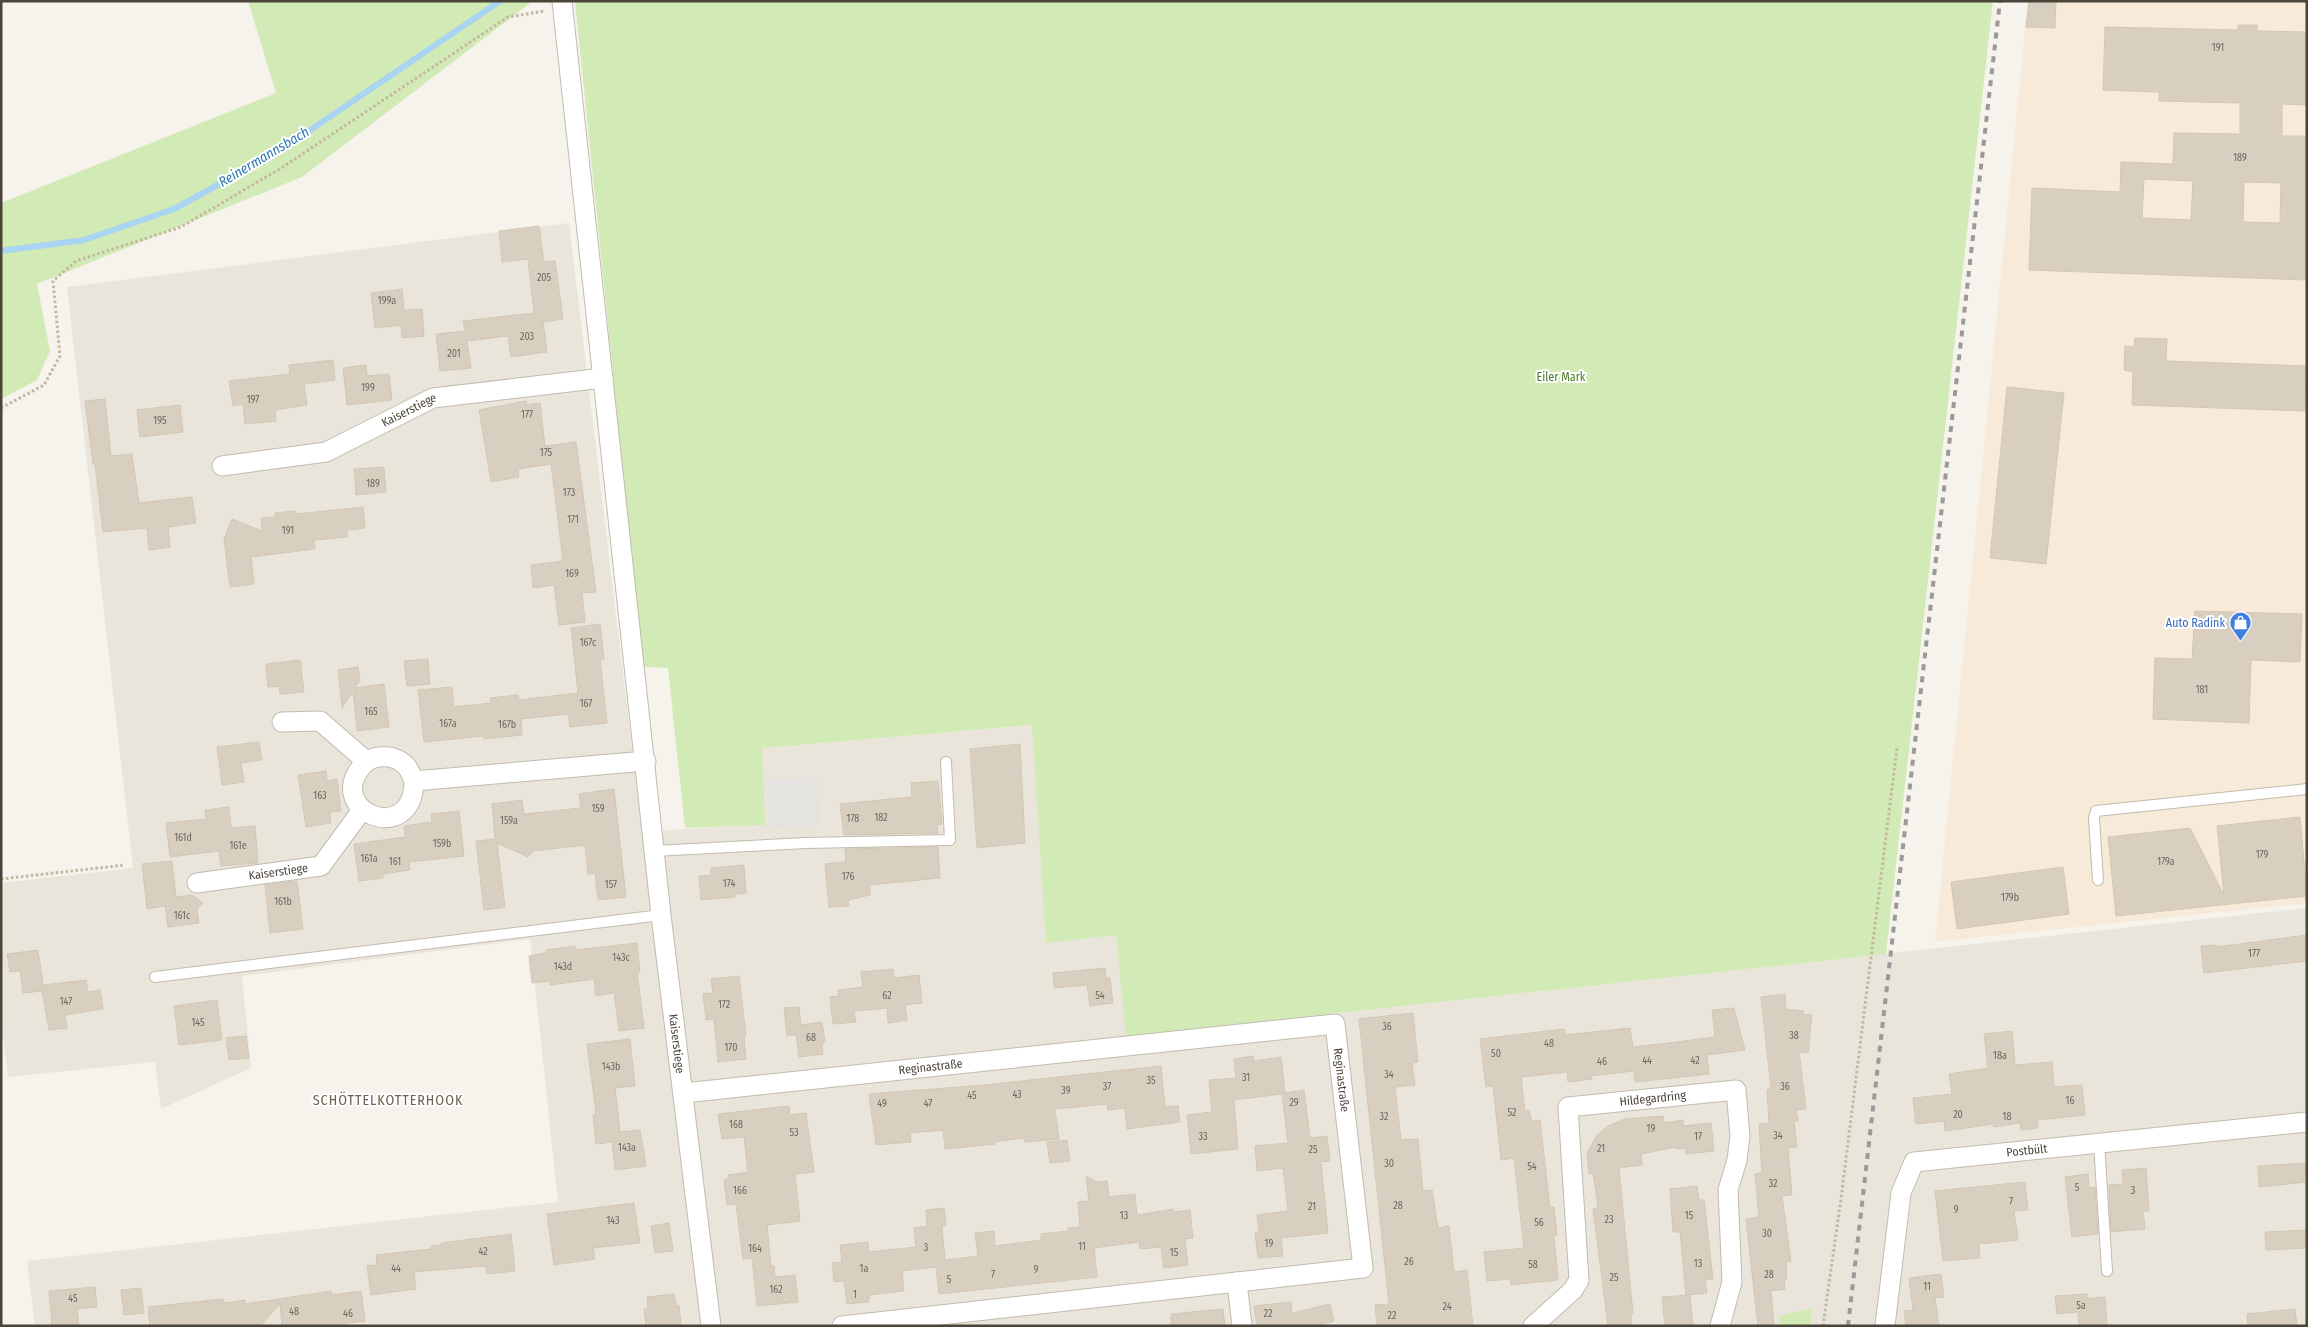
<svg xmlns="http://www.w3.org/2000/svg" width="2308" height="1327" font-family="'Fira Sans Condensed',sans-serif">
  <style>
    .residential { fill: #eae5da }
    .commercial { fill: #f7ead8 }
    .green { fill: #d2eab5 }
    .parking { fill: #e5e3e0 }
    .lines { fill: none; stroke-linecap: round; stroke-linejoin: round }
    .stream { stroke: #a9d4f2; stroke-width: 6 }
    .building { fill: #d8cfc1; stroke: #d3c7b4; fill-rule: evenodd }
    .service-casing { stroke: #c2bbae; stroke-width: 12 }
    .minor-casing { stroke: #c2bbae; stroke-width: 21 }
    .path { stroke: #c4b79f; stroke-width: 3; stroke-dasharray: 2.5 2.5; stroke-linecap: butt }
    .service { stroke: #fff; stroke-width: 10 }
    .minor { stroke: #fff; stroke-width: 19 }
    .rail { stroke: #9a9a9a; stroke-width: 4; stroke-dasharray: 6 6; stroke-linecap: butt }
    .labels { text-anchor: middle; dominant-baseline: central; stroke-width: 4; stroke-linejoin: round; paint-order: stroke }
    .number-label { font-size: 10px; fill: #6e675b }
    .park-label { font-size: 12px; fill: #4a7f2a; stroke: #fff }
    .street-label { font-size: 12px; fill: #4b4439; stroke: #fff }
    .shop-label { font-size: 12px; fill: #366cbe; stroke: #fff; text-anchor: end }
    .water-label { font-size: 14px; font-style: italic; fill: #2e7ab2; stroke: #fff }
    .neighbourhood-label { font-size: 14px; letter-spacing: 1px; fill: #6e6250; stroke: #fff }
  </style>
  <rect width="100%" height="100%" fill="#f6f3ec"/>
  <polygon class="residential" points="569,223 642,832 764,824 761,748 1033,725 1046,942 1116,935 1127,1036 2307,908 2307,1326 35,1326 27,1261 558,1202 530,939 242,976 251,1068 161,1109 155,1062 8,1077 1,1019 1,883 133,868 67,287"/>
  <polygon class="commercial" points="2028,1 2307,1 2307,903 1935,942"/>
  <g class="green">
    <polygon points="248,1 533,1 302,177 37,284 50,351 37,380 1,399 1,203 276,93"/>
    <polygon points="575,1 1993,1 1886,954 1126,1036 1116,935 1046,943 1032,725 762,748 765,825 685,828 668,668 643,667"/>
    <polygon points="1812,1308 1810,1326 1779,1326 1779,1316"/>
  </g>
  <polygon class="parking" points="818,777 820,826 769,828 767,779"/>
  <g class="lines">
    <polyline class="stream" points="1,251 84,240 174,209 281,150 500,1"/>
  </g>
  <g class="building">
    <polygon points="2029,1 2056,1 2055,28 2026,27"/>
    <path d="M2238,25H2257V31L2307,32V105L2282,104V136H2307V280L2029,270L2032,188L2120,192L2121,162L2173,164L2174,133L2240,134V103L2159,101V92L2103,90L2105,27L2238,30ZM2144,179L2193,181L2191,220L2142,218ZM2244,182L2281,183L2280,223L2243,222Z"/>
    <polygon points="539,226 544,262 555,261 563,319 543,322 547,352 511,357 508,336 467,341 471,368 440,371 436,334 465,331 463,321 534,313 528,259 502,262 499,231"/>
    <polygon points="402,289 404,310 422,309 424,336 402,338 401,325 375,328 371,293"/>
    <polygon points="2135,338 2167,339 2166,361 2306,366 2305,411 2132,405 2133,372 2124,370 2125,346 2134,347"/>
    <polygon points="333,360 335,380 304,384 307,405 275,410 276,421 245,424 243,404 233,406 229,381 290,374 289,365"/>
    <polygon points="366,365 367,376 389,374 392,400 347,405 343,368"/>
    <polygon points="2007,387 2064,393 2046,564 1990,558"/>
    <polygon points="105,399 111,456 132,454 139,503 192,497 196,523 168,527 170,547 149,550 147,528 103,532 95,464 93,464 85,401"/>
    <polygon points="526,401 527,405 540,403 545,446 576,442 596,592 582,593 585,622 559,625 554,585 533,588 531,565 563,561 551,464 518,469 519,477 491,482 479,410"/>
    <polygon points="180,405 183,432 140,437 137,410"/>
    <polygon points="384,467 386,492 356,495 354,469"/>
    <polygon points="363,507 365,528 347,530 347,537 314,540 315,549 251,557 254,584 230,587 224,539 232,519 262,531 261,518 275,517 275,513 295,511 296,514"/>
    <polygon points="2195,611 2302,614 2300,662 2251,660 2249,723 2153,719 2155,658 2192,659"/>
    <polygon points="600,624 604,659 600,659 607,723 570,727 568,714 521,719 522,735 484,739 484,736 424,742 418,690 452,687 454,707 491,703 490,698 518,695 519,700 578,693 571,628"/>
    <polygon points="428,659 430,684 407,686 404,661"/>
    <polygon points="300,660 304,692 280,694 279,686 268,687 266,664"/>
    <polygon points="358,667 360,680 355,688 384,684 389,727 357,731 353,691 342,708 338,670"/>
    <polygon points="259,742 262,760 241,763 244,782 222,785 217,747"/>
    <polygon points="1020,744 1025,843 977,848 970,749"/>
    <polygon points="326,771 327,781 337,779 341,811 330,812 331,823 306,827 298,775"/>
    <polygon points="938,781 942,824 937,825 938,833 844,835 840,804 912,797 911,783"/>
    <polygon points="614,789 626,897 598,900 595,873 588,874 585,845 533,851 528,857 497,843 505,907 484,910 476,841 495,839 492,804 522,800 524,814 581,808 579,794"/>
    <polygon points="229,807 231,828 255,826 258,863 221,866 219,851 170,857 166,823 206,819 205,810"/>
    <polygon points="459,811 464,856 409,862 410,870 383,874 383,878 359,881 354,844 405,837 404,826 432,822 431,814"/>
    <polygon points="2300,817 2307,896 2116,916 2108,837 2190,828 2224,895 2217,826"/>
    <polygon points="938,847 940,878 870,885 870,895 848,900 849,906 829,907 825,864 846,862 845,849"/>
    <polygon points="172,861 176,897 192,895 203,903 197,910 199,923 168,927 165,906 147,909 142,864"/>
    <polygon points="744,865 746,893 735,894 735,897 701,900 699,876 711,875 711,868"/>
    <polygon points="2063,867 2069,914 1957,929 1951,882"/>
    <polygon points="297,881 303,929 270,933 265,885"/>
    <polygon points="2307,935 2307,961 2204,973 2201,946 2216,945 2217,947"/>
    <polygon points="637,943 640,972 637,972 644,1028 619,1031 614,993 596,996 594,979 550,985 550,981 532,983 529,956 546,953 546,950 575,946 575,950"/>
    <polygon points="38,950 43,985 86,980 88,992 100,990 103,1009 65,1015 67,1028 49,1030 42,991 23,993 20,971 10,972 7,954"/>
    <polygon points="1105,968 1106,978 1110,978 1113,1003 1090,1006 1087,985 1054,988 1053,973"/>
    <polygon points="893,969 894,978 919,975 922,1003 905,1005 907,1020 888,1023 887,1008 854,1011 856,1022 833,1024 830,997 839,996 838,990 863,987 861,972"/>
    <polygon points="739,976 746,1035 744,1035 746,1059 718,1062 714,1019 706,1020 703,994 713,993 711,979"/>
    <polygon points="1785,994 1786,1009 1804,1011 1803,1014 1812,1015 1808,1053 1799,1052 1806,1109 1796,1110 1798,1121 1794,1121 1797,1147 1788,1148 1792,1195 1782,1196 1791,1261 1786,1262 1787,1278 1784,1281 1785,1289 1771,1291 1774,1326 1758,1326 1746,1219 1759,1217 1755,1174 1762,1173 1759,1124 1769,1123 1767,1090 1771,1089 1761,997"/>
    <polygon points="217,1000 222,1040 179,1045 174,1006"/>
    <polygon points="799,1007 801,1025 822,1022 825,1041 822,1045 823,1054 799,1057 796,1035 787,1036 784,1008"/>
    <polygon points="1734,1008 1745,1050 1707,1055 1709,1074 1635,1082 1634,1071 1591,1076 1592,1079 1568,1082 1567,1072 1521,1077 1525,1111 1529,1111 1532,1121 1540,1120 1550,1208 1554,1207 1557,1235 1554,1235 1558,1280 1511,1285 1510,1279 1487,1281 1484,1252 1524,1248 1514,1158 1501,1160 1493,1086 1486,1087 1480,1039 1564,1029 1565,1035 1630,1028 1633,1047 1669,1043 1715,1037 1712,1010"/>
    <polygon points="1413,1013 1418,1062 1412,1063 1415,1085 1395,1087 1401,1140 1418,1139 1423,1191 1432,1190 1438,1228 1449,1226 1454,1272 1467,1270 1473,1326 1377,1326 1375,1305 1389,1304 1359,1019"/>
    <polygon points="2012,1031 2015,1065 2052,1062 2054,1087 2082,1085 2085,1115 2037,1120 2038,1128 2021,1130 2020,1123 1994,1127 1993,1124 1945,1131 1944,1121 1916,1124 1913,1098 1952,1094 1949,1074 1988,1068 1984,1034"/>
    <polygon points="246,1036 249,1058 229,1060 226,1038"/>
    <polygon points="630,1039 635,1086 615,1088 620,1132 640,1130 646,1166 615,1170 612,1142 596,1144 593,1115 596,1114 587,1044"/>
    <polygon points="1253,1056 1254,1061 1281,1057 1285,1093 1304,1090 1310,1138 1327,1136 1330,1161 1321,1162 1328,1233 1281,1238 1283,1256 1258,1258 1255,1233 1259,1232 1257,1215 1288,1211 1283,1168 1257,1171 1255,1146 1288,1143 1282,1094 1234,1100 1238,1149 1191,1154 1187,1115 1212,1112 1209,1080 1236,1078 1234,1059"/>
    <polygon points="1161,1066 1165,1107 1178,1106 1180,1122 1127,1129 1125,1108 1108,1110 1107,1104 1055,1109 1059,1139 1025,1142 1024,1138 994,1142 995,1144 945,1149 943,1130 910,1133 911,1142 876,1145 869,1094 984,1085"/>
    <polygon points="789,1106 790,1115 806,1113 814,1172 795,1174 800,1221 767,1225 771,1266 774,1266 775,1277 795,1275 798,1302 757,1306 752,1258 743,1259 736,1204 727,1205 724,1180 728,1179 728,1175 748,1172 744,1137 722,1139 718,1114"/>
    <polygon points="1663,1116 1664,1123 1683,1120 1683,1126 1711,1123 1714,1151 1686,1154 1685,1148 1676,1149 1676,1147 1641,1154 1642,1165 1619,1168 1633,1314 1631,1314 1632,1326 1608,1326 1593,1209 1598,1208 1593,1173 1589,1174 1587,1153 1597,1135 1608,1126 1625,1119"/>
    <polygon points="1067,1140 1070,1161 1050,1163 1047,1142"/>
    <polygon points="2307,1163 2307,1182 2259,1187 2258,1166"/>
    <polygon points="2146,1168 2149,1211 2143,1211 2145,1229 2111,1232 2109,1185 2123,1184 2122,1170"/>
    <polygon points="2088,1174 2089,1188 2095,1187 2098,1234 2072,1237 2065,1177"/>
    <polygon points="1086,1176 1097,1182 1107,1181 1109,1197 1135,1194 1137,1215 1174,1209 1174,1212 1190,1210 1193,1238 1185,1239 1188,1265 1164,1268 1161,1247 1140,1249 1139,1242 1094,1248 1097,1277 939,1294 936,1267 902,1271 904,1291 869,1295 869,1302 847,1304 844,1281 834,1282 832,1263 842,1262 840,1245 868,1242 869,1252 916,1247 914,1228 927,1226 926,1210 944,1208 946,1225 942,1226 945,1260 978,1256 975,1233 994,1231 995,1246 1041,1240 1041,1234 1068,1231 1068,1228 1080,1227 1078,1202 1089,1201"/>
    <polygon points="2025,1182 2028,1210 2014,1211 2018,1240 1979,1244 1980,1258 1943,1261 1935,1191"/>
    <polygon points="1697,1186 1699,1200 1704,1200 1713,1279 1705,1280 1707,1293 1686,1295 1680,1232 1673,1232 1670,1189"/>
    <polygon points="634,1203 640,1243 593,1248 595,1259 554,1265 547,1214"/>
    <polygon points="669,1223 673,1251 655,1253 651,1226"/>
    <polygon points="2307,1230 2307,1248 2266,1250 2265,1232"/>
    <polygon points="511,1234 515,1271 487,1274 486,1266 414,1272 416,1289 371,1295 367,1266 377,1265 376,1255 431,1249 431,1246 441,1245 441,1243"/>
    <polygon points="1941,1274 1944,1297 1935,1298 1939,1326 1906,1326 1904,1311 1913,1310 1909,1278"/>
    <polygon points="95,1287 97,1307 77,1309 79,1326 52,1326 49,1291"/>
    <polygon points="141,1288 144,1313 124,1315 121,1290"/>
    <polygon points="331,1291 332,1295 361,1291 365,1321 322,1326 282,1326 280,1304 260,1326 150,1326 148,1307 223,1299 224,1303 245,1300 245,1304"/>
    <polygon points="674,1294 676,1306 679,1305 681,1326 646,1326 644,1309 648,1309 647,1297"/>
    <polygon points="2087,1294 2087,1299 2105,1297 2107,1326 2079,1326 2078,1312 2057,1314 2055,1296"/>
    <polygon points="1690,1295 1693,1326 1665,1326 1662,1297"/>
    <polygon points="1291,1302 1292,1313 1330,1304 1334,1321 1315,1326 1257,1326 1254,1306"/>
    <polygon points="1223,1309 1225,1326 1171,1326 1171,1314"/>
    <polygon points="2295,1309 2297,1326 2248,1326 2247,1314"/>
  </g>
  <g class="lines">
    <defs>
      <g id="service">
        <polyline points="654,851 806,843 950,840 946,762"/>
        <polyline points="2098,880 2094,818 2096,811 2307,789"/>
        <polyline points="155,977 661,915"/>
        <polyline points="2099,1143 2107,1271"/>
      </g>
      <g id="minor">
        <path id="s1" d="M562,1L661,915L711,1326"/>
        <path id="s2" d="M222,466L326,452L433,398L603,378"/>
        <polyline points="282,722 320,721 366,761"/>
        <path d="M414,781C413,848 324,811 362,766C373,753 396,754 407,767C410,771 412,776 414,781L646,761"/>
        <path id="s3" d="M197,883L321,866L362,810"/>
        <path id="s4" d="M684,1093L1335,1024L1363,1268L842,1326"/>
        <polyline points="1237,1282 1242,1326"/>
        <path id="s5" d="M1533,1326L1573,1290L1579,1280L1568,1107L1736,1090L1740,1136L1737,1160L1728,1190L1732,1282L1720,1326"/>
        <path id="s6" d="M1885,1326L1901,1193L1914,1162L2307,1122"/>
      </g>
    </defs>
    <use href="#service" class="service-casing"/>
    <use href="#minor" class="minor-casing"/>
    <g class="path">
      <polyline points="1,408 44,385 60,356 53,281 76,261 181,227 283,167 508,17 545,11"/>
      <polyline points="1,879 125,865"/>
      <polyline points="1823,1326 1841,1199 1897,748"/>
    </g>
    <use href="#service" class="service"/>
    <use href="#minor" class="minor"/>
    <polyline class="rail" points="1848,1326 2000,1"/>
  </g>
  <defs>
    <symbol id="shop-pin" viewBox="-11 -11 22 30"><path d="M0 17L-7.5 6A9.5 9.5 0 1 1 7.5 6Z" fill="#3f7fe0" stroke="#fff"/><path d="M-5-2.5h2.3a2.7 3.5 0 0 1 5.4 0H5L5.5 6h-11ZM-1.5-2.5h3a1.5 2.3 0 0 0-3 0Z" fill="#fff"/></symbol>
  </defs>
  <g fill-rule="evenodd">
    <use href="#shop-pin" x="2228" y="610" width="25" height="34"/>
  </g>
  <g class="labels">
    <g class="number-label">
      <text x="2218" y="48">191</text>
      <text x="2240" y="158">189</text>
      <text x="544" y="278">205</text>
      <text x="387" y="301">199a</text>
      <text x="527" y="337">203</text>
      <text x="454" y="354">201</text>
      <text x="368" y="388">199</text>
      <text x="253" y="400">197</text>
      <text x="527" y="415">177</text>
      <text x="160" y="421">195</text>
      <text x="546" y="453">175</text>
      <text x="373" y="484">189</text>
      <text x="569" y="493">173</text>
      <text x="573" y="520">171</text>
      <text x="288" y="531">191</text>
      <text x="572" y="574">169</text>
      <text x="588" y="643">167c</text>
      <text x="2202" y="690">181</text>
      <text x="586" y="704">167</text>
      <text x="371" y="712">165</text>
      <text x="448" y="724">167a</text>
      <text x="507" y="725">167b</text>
      <text x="320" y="796">163</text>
      <text x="598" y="809">159</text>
      <text x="881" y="818">182</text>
      <text x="853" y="819">178</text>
      <text x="509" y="821">159a</text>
      <text x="183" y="838">161d</text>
      <text x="442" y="844">159b</text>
      <text x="238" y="846">161e</text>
      <text x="2262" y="855">179</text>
      <text x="369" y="859">161a</text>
      <text x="395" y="862">161</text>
      <text x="2166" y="862">179a</text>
      <text x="848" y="877">176</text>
      <text x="729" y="884">174</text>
      <text x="611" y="885">157</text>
      <text x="2010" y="898">179b</text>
      <text x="283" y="902">161b</text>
      <text x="182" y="916">161c</text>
      <text x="2254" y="954">177</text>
      <text x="621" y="958">143c</text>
      <text x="563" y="967">143d</text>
      <text x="887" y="996">62</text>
      <text x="1100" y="996">54</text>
      <text x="66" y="1002">147</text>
      <text x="724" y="1005">172</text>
      <text x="198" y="1023">145</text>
      <text x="1387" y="1027">36</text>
      <text x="1794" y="1036">38</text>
      <text x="811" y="1038">68</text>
      <text x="1549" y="1044">48</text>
      <text x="731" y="1048">170</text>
      <text x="1496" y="1054">50</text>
      <text x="2000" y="1056">18a</text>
      <text x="1647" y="1061">44</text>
      <text x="1695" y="1061">42</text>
      <text x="1602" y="1062">46</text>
      <text x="611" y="1067">143b</text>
      <text x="1389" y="1075">34</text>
      <text x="1246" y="1078">31</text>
      <text x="1151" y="1081">35</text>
      <text x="1107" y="1087">37</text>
      <text x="1785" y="1087">36</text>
      <text x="1066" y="1091">39</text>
      <text x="1017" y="1095">43</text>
      <text x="972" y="1096">45</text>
      <text x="2070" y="1101">16</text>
      <text x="1294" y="1103">29</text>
      <text x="882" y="1104">49</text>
      <text x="928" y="1104">47</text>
      <text x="1512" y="1113">52</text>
      <text x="1958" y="1115">20</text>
      <text x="1384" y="1117">32</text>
      <text x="2007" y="1117">18</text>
      <text x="736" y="1125">168</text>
      <text x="1651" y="1129">19</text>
      <text x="794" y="1133">53</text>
      <text x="1778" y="1136">34</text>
      <text x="1203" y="1137">33</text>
      <text x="1698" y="1137">17</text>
      <text x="627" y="1148">143a</text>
      <text x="1601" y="1149">21</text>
      <text x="1313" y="1150">25</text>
      <text x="1389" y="1164">30</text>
      <text x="1532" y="1167">54</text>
      <text x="1773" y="1184">32</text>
      <text x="2077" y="1188">5</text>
      <text x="740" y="1191">166</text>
      <text x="2133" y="1191">3</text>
      <text x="2011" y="1202">7</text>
      <text x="1398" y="1206">28</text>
      <text x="1312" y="1207">21</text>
      <text x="1956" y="1210">9</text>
      <text x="1124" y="1216">13</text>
      <text x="1689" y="1216">15</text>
      <text x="1609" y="1220">23</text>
      <text x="613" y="1221">143</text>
      <text x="1539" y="1223">56</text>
      <text x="1767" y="1234">30</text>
      <text x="1269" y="1244">19</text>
      <text x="1082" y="1247">11</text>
      <text x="926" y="1248">3</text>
      <text x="755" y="1249">164</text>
      <text x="483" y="1252">42</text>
      <text x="1174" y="1253">15</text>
      <text x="1409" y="1262">26</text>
      <text x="1698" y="1264">13</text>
      <text x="1533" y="1265">58</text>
      <text x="396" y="1269">44</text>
      <text x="864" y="1269">1a</text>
      <text x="1036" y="1270">9</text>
      <text x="993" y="1275">7</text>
      <text x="1769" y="1275">28</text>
      <text x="1614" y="1278">25</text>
      <text x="949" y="1280">5</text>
      <text x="1927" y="1287">11</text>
      <text x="776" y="1290">162</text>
      <text x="855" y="1295">1</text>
      <text x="73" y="1299">45</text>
      <text x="2081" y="1306">5a</text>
      <text x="1447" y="1307">24</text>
      <text x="294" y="1312">48</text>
      <text x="348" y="1314">46</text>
      <text x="1268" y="1314">22</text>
      <text x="1392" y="1316">22</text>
    </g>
    <g class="park-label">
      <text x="1561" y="377">Eiler Mark</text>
    </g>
    <g class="street-label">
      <text stroke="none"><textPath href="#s2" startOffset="198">Kaiserstiege</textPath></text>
      <text stroke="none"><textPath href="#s3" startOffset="82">Kaiserstiege</textPath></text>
      <text stroke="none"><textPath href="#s1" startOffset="1049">Kaiserstiege</textPath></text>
      <text stroke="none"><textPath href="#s4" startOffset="248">Reginastraße</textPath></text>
      <text stroke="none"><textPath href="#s4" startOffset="711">Reginastraße</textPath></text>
      <text stroke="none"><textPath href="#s5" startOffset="324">Hildegardring</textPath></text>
      <text stroke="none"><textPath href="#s6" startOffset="281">Postbült</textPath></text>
    </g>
    <g class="shop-label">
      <text x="2225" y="623">Auto Radink</text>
    </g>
    <g class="water-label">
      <text transform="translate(264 157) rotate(-31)">Reinermannsbach</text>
    </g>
    <g class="neighbourhood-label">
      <text x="388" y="1100">SCHÖTTELKOTTERHOOK</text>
    </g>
  </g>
  <rect width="2308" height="1327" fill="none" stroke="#4b4439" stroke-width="5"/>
</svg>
